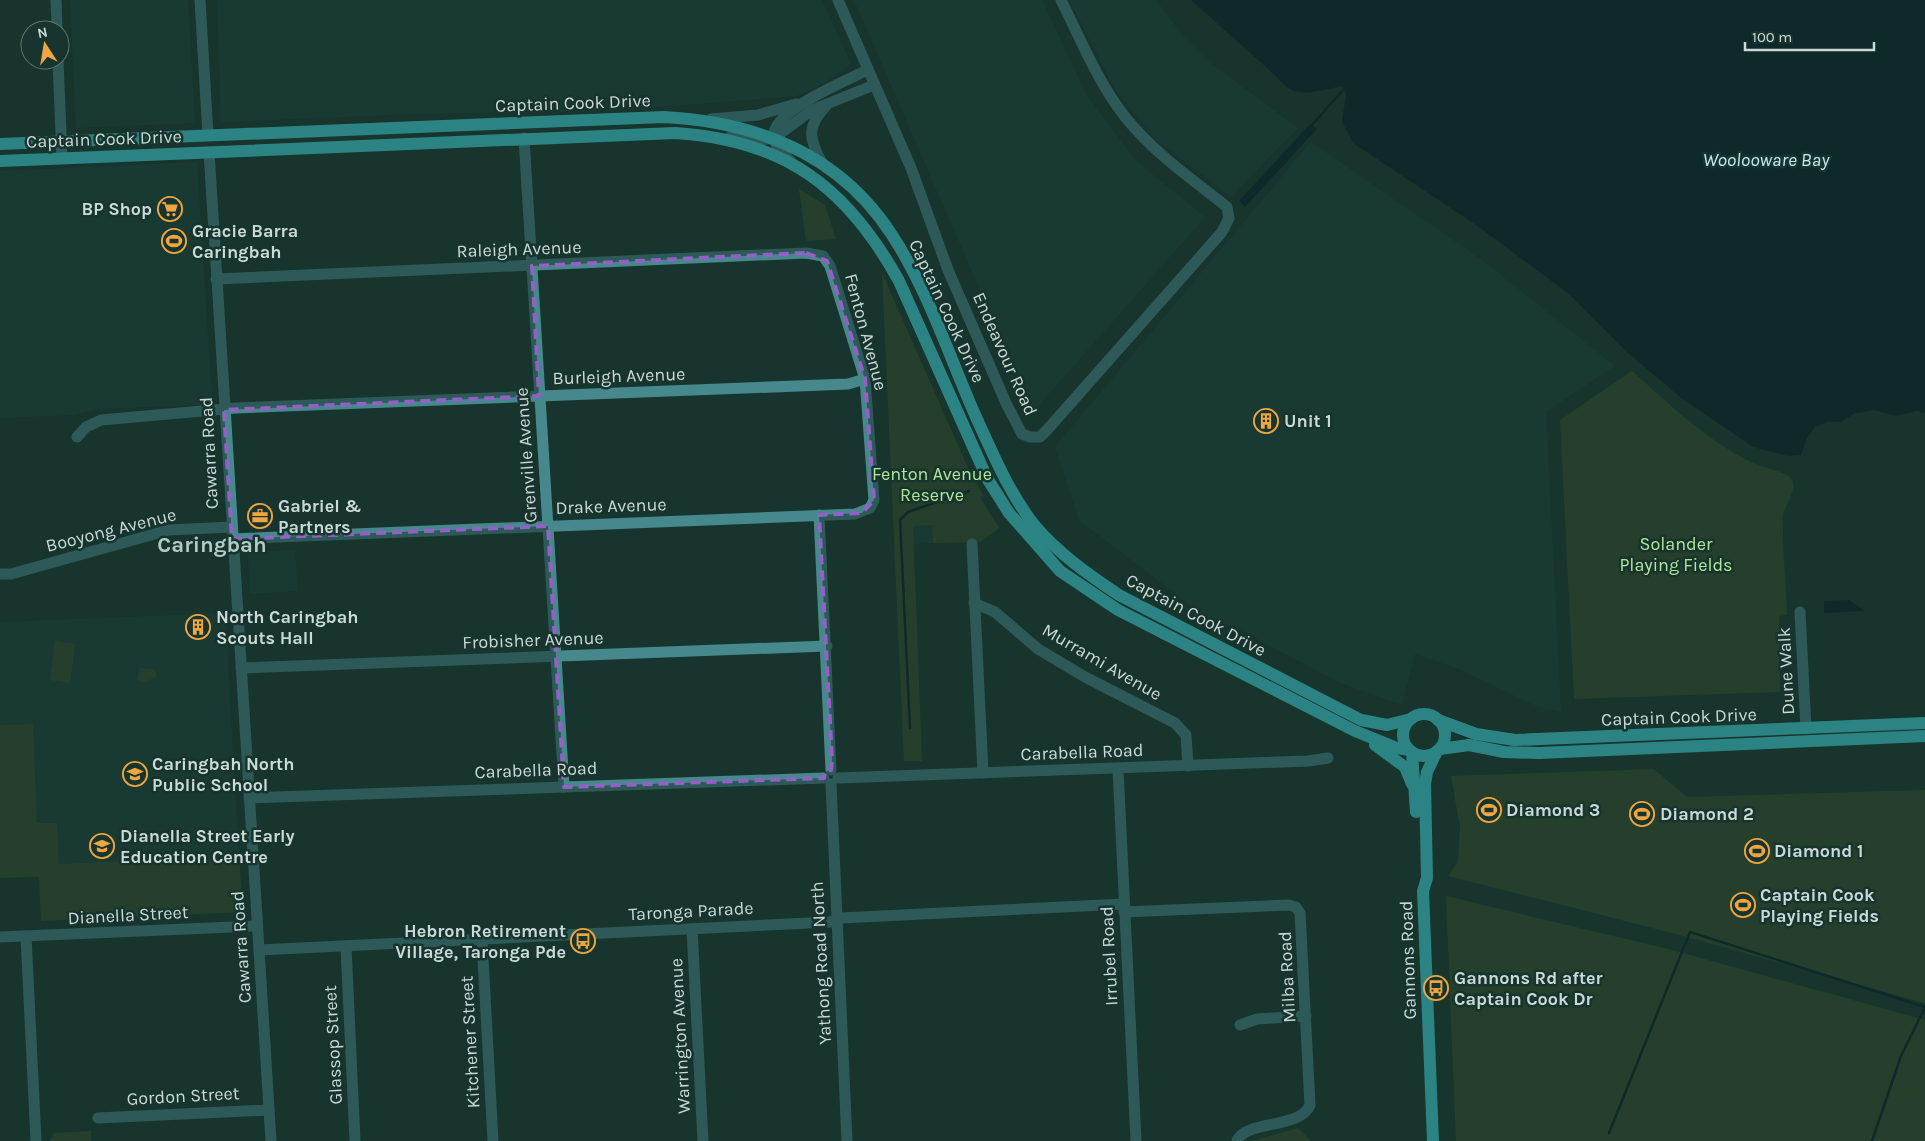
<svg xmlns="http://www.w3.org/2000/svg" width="1925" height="1141" font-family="Karla,sans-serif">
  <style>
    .built { fill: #1a4039 }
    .green { fill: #374d2c }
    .water { fill: #031c25 }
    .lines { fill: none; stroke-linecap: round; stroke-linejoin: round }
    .stream { stroke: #031c25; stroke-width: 2.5 }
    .minor { stroke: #47888d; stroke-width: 11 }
    .major { stroke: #46e3ed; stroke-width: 12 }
    .marked { fill: none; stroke: #9360c6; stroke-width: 4; stroke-dasharray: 10 6; stroke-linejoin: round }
    .labels { text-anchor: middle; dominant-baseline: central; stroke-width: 5; stroke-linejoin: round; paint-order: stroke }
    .street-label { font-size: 18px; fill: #cadad6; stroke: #18342e }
    .poi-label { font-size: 18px; font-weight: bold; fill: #cadad6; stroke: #18342e; text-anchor: start }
    .park-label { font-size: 18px; fill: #b1e797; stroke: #18342e }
    .water-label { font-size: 19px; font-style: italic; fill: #c0e9f8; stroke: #18342e }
    .district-label { font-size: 22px; font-weight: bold; fill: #adcdc5; stroke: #18342e }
  </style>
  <rect width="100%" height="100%" fill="#18342e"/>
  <g class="built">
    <polygon points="70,0 188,0 195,123 76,128"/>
    <polygon points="217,0 822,0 851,64 825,83 797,96 610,111 416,114 223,122 221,120"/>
    <polygon points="854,0 1042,0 1087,96 1136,161 1205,217 1033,412"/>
    <polygon points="1069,0 1156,0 1183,36 1210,63 1298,128 1231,197 1154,138 1114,88"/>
    <polygon points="1311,142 1482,260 1615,366 1546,412 1561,712 1538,707 1459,669 1415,654 1402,705 1340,683 1244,632 1203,615 1079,520 1055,447"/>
    <polygon points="197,162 212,400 207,405 97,409 75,415 0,418 0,171"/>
    <polygon points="932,525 933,543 913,544 913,526"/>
    <polygon points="295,550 298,591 250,594 248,556 251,552"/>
    <polygon points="225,613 239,856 59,864 57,823 37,824 33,724 0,725 0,622"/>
  </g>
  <g class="green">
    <polygon points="799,189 825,205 836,239 806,241"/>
    <polygon points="882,273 968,468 983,496 980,497 999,528 980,542 933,543 932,525 913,526 922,761 904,761"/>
    <path d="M1632,371C1668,403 1705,439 1749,461C1758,466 1790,473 1792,480C1797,492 1784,505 1783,516C1782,549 1786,582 1787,615L1779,616L1780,692L1574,699L1560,420Z"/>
    <polygon points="55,641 75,644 70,683 50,680"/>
    <path d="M140,668L153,669L156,672V676C149,680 143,686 137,679Z"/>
    <polygon points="33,724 37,823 57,823 59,864 239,856 243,912 41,921 39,877 0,878 0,725"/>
    <polygon points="1654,769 1687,797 1925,790 1925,1003 1676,934 1448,876 1458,862 1460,827 1451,776"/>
    <polygon points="1446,896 1672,950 1925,1020 1925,1141 1456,1141"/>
    <polygon points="1298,1128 1311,1141 1251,1141"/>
    <polygon points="91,1131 91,1141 50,1141 54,1133"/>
  </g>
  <g class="water">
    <path d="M1191,0H1925V413L1917,411L1896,416L1875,410L1855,413L1841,422H1827L1815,427L1807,438L1801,455L1788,456L1753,447L1681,398L1627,352L1569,294L1476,225L1353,143L1342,121L1346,95L1342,86C1318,90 1295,102 1278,78Z"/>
    <polygon points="1310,124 1317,129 1245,207 1239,201"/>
    <polygon points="1849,600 1865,611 1824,613 1824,601"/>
  </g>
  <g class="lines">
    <g class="stream">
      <polyline points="1311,126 1343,90"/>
      <polyline points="910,728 900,520 908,512 969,491"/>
      <polyline points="1609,1133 1690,932 1925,1007 1901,1056 1872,1141"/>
    </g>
    <g class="minor">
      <polyline points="56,0 57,30"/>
      <polyline points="200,0 208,135"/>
      <path d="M838,0L911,168L948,270L1006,403L1022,434L1030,437H1040L1047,430L1222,232L1229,218L1227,207C1192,179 1154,153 1126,118C1098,83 1081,40 1061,0"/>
      <polyline points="58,60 62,158"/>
      <polyline points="711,119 758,115 796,104"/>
      <polyline points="730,137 759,140 774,138 812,110 874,85"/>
      <polyline points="524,138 564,787"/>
      <polyline points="209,152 271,1141"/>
      <path d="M822,163C809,139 806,127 826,106"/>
      <path d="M793,164C787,157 776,149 774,139C767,112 847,81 867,70"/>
      <polyline points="216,279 806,253 823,256 830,266 865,379 874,500 870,508 855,514 232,539"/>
      <polyline points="77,437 86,427 101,420 236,408 848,384 865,379"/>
      <polyline points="819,515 831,770"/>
      <polyline points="972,544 983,773"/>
      <polyline points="0,574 11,574 169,530 231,527"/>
      <polyline points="974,603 995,612 1038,649 1085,677 1175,723 1186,735 1188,766"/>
      <polyline points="1800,612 1806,729"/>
      <polyline points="241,668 827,646"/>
      <polyline points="1118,769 1136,1141"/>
      <polyline points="838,778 1308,761 1328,758"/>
      <polyline points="831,784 847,1141"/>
      <polyline points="249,798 824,778"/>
      <path d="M1124,912L1289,905L1296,907L1300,913L1310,1105C1301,1129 1245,1120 1237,1141"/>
      <polyline points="692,929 703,1141"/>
      <polyline points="26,936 36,1141"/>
      <polyline points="0,937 257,926"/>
      <polyline points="482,940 493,1141"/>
      <polyline points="346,947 355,1141"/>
      <polyline points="259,950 830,922 841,918 1124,904"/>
      <polyline points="1240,1025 1257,1019 1306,1016"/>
      <polyline points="98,1118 269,1110"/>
    </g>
    <g class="major">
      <path d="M0,144L664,117C756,122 840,154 892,235C928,290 949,356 976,417C993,454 1009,493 1035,526C1059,554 1089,575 1119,595L1361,720L1387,725L1411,719"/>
      <path d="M0,161L675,133C785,140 847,187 899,281L987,478L1009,513L1060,571L1118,610L1355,731L1397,748L1409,750"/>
      <circle cx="1424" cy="735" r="21"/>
      <polyline points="1438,720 1476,734 1515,740 1925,723"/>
      <polyline points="1375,745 1405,767 1412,784"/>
      <polyline points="1440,749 1469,745 1504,752 1539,753 1925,736"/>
      <polyline points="1412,752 1416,812"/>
      <polyline points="1433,1141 1423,891 1427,878 1425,784 1427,772 1437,751"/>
    </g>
  </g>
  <path d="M0 0H1925V1141H0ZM806,253L827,261L865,379L874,500L862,513L819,515L832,760L831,770L825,772L824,778L564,787L548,526L232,539L224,410L539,396L532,266Z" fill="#18342e" fill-opacity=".55" fill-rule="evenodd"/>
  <path class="marked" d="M806,253L827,261L865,379L874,500L862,513L819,515L832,760L831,770L825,772L824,778L564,787L548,526L232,539L224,410L539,396L532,266Z"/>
  <defs>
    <symbol id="supermarket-ring" viewBox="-11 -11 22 22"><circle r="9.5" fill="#18342e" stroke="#f0a63f" stroke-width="1.5"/><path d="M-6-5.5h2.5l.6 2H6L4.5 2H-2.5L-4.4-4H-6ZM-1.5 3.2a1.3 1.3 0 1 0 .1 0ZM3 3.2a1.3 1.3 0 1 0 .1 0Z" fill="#f0a63f"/></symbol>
    <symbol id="stadium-ring" viewBox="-11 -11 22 22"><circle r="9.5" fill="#18342e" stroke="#f0a63f" stroke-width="1.5"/><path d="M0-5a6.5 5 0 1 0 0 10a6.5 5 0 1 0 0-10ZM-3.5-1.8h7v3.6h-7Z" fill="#f0a63f"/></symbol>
    <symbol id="building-ring" viewBox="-11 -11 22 22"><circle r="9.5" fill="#18342e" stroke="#f0a63f" stroke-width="1.5"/><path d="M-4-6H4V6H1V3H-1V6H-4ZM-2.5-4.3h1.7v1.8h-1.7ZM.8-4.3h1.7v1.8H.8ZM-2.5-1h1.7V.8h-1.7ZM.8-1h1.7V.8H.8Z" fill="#f0a63f"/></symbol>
    <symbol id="office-ring" viewBox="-11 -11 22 22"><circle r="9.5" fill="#18342e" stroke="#f0a63f" stroke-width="1.5"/><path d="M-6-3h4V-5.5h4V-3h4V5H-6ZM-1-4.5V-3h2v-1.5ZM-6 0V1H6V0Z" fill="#f0a63f"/></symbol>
    <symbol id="school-ring" viewBox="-11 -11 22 22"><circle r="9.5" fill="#18342e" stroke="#f0a63f" stroke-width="1.5"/><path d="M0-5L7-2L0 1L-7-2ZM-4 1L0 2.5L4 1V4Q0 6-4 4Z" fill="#f0a63f"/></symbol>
    <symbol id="bus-ring" viewBox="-11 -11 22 22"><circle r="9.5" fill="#18342e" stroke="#f0a63f" stroke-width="1.5"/><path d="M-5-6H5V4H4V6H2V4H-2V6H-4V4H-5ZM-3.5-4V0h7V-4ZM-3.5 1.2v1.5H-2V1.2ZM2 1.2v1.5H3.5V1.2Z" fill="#f0a63f"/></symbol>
  </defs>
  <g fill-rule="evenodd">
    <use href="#supermarket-ring" x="156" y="195" width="28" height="28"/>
    <use href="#stadium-ring" x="160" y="227" width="28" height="28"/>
    <use href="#building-ring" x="1252" y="407" width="28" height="28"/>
    <use href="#office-ring" x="246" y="502" width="28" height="28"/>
    <use href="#building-ring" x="184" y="613" width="28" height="28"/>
    <use href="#school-ring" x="121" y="760" width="28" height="28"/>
    <use href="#stadium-ring" x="1475" y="796" width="28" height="28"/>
    <use href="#stadium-ring" x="1628" y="800" width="28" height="28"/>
    <use href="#school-ring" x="88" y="832" width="28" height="28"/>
    <use href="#stadium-ring" x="1743" y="837" width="28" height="28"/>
    <use href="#stadium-ring" x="1729" y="891" width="28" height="28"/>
    <use href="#bus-ring" x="569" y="927" width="28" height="28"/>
    <use href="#bus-ring" x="1422" y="974" width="28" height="28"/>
  </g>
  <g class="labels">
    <g class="street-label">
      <text transform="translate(573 103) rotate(-2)">Captain Cook Drive</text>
      <text transform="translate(104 139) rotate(-2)">Captain Cook Drive</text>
      <text transform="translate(519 249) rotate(-2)">Raleigh Avenue</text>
      <text transform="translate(947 311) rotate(65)">Captain Cook Drive</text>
      <text transform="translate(866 332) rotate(75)">Fenton Avenue</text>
      <text transform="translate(1005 354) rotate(66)">Endeavour Road</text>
      <text transform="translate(619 376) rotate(-2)">Burleigh Avenue</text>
      <text transform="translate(209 453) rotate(-93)">Cawarra Road</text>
      <text transform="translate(526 455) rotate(-94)">Grenville Avenue</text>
      <text transform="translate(611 506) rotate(-2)">Drake Avenue</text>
      <text transform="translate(111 530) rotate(-14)">Booyong Avenue</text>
      <text transform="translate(1196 615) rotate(28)">Captain Cook Drive</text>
      <text transform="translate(533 640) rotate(-2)">Frobisher Avenue</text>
      <text transform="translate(1102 662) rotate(30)">Murrami Avenue</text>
      <text transform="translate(1786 671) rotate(-93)">Dune Walk</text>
      <text transform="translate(1679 717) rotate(-2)">Captain Cook Drive</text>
      <text transform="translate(1082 752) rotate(-2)">Carabella Road</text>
      <text transform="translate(536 770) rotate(-2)">Carabella Road</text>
      <text transform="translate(691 911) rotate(-3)">Taronga Parade</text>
      <text transform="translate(128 915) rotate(-3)">Dianella Street</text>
      <text transform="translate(241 947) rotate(-94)">Cawarra Road</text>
      <text transform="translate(1109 956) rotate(-93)">Irrubel Road</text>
      <text transform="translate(1408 960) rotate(-92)">Gannons Road</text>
      <text transform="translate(821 963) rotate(-93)">Yathong Road North</text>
      <text transform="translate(1287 977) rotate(-93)">Milba Road</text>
      <text transform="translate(680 1036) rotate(-93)">Warrington Avenue</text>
      <text transform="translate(470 1042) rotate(-93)">Kitchener Street</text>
      <text transform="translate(333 1045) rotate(-93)">Glassop Street</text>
      <text transform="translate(183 1096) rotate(-3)">Gordon Street</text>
    </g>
    <g class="poi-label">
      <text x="152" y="209" text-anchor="end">BP Shop</text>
      <text x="192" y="231">Gracie Barra<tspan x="192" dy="21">Caringbah</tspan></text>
      <text x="1284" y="421">Unit 1</text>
      <text x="278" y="506">Gabriel &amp;<tspan x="278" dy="21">Partners</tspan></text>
      <text x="216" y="617">North Caringbah<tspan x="216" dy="21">Scouts Hall</tspan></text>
      <text x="152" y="764">Caringbah North<tspan x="152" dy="21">Public School</tspan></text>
      <text x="1506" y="810">Diamond 3</text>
      <text x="1660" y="814">Diamond 2</text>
      <text x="120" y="836">Dianella Street Early<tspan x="120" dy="21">Education Centre</tspan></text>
      <text x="1774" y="851">Diamond 1</text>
      <text x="1760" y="895">Captain Cook<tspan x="1760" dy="21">Playing Fields</tspan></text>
      <text x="566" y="931" text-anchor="end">Hebron Retirement<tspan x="566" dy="21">Village, Taronga Pde</tspan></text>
      <text x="1454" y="978">Gannons Rd after<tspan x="1454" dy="21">Captain Cook Dr</tspan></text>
    </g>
    <g class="park-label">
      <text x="932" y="474">Fenton Avenue<tspan x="932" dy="21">Reserve</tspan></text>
      <text x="1676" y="544">Solander<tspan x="1676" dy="21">Playing Fields</tspan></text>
    </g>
    <g class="water-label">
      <text x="1766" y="160">Woolooware Bay</text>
    </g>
    <g class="district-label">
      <text x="212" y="545">Caringbah</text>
    </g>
  </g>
  <g transform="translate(45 45) rotate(348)"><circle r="24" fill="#18342e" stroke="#5f7671"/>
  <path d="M0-4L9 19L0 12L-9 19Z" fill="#f0a63f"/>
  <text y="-8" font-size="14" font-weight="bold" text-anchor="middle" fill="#cadad6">N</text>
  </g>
  <path d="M1745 42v8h129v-8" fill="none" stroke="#cadad6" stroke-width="2.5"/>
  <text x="1752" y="42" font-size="15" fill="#cadad6" stroke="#18342e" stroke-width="4" paint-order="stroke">100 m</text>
</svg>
